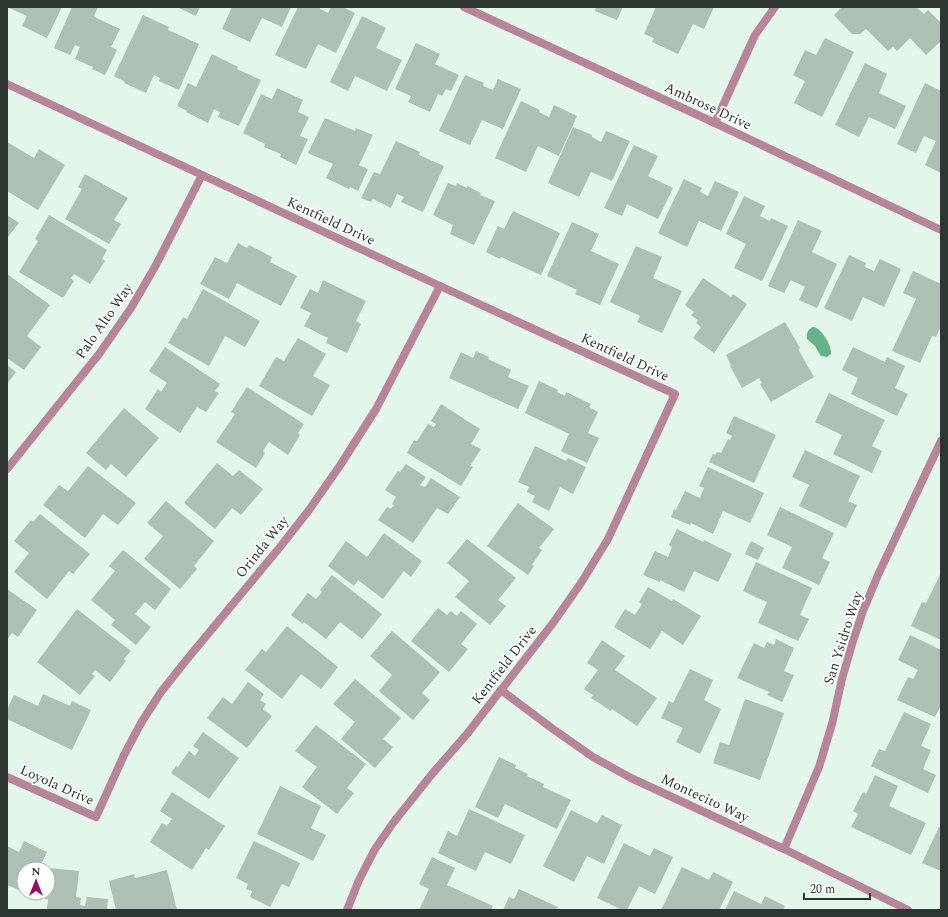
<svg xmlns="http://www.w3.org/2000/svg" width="948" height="917" font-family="Spectral,serif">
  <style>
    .water { fill: #66b289 }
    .building { fill: #adc0b4 }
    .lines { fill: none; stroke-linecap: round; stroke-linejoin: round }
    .minor { stroke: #b8849a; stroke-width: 8 }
    .labels { text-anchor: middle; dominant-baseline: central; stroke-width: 3.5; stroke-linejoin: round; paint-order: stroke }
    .street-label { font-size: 14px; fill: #2e3631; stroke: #fff }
  </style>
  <rect width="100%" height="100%" fill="#e2f6ea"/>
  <path class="water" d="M814,327C822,329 832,346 831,354L827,357L821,356L815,346L807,339C806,334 808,328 814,327Z"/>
  <g class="building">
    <polygon points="7,7 62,7 47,38 22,26 27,16"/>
    <polygon points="72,7 98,7 94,16 96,17 96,18 120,29 111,47 117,50 105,75 92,69 93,67 75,59 80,47 75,45 70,55 54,48"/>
    <polygon points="177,7 200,7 196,16"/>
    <polygon points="232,7 291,7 282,27 262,18 250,42 222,29"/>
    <polygon points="298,7 320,7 320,9 328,13 331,7 343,7 355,13 336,53 318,44 306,69 275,55"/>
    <polygon points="596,7 623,7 617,20 595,11"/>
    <polygon points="656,7 714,7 704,29 693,24 678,54 652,42 654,38 644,34"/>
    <polygon points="842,7 916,7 924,14 928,10 941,23 941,41 926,55 910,38 897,51 893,47 888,51 866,29 860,34 852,34 834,15"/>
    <polygon points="143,15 169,27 168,30 199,44 179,90 159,81 160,78 154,75 146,93 124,83 125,82 114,76"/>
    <polygon points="362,16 386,28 376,48 402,60 387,91 355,76 348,91 330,82"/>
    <polygon points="825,38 854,52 822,117 794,103 805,81 793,75 805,50 816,55"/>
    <polygon points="416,43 440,54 435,64 459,75 451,91 446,89 442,96 438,94 430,112 408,102 411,96 395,89"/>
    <polygon points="212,54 238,67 237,69 261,80 239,126 218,117 220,112 214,109 208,123 186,112 187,111 177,106 188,83 196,87"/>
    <polygon points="865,63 887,74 879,93 906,106 895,129 869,117 859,137 835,125"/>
    <polygon points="465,75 484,83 483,86 493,90 498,79 521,89 503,129 482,120 470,145 439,131"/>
    <polygon points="925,83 941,91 941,173 925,165 936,141 924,136 916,153 897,144"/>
    <polygon points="277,88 303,100 298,112 309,117 300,136 308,139 296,165 280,157 281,154 264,147 265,144 243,133 261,94 272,99"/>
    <polygon points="521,101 540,110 539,112 549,117 554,105 577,116 559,156 538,146 526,172 495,158"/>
    <polygon points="325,118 355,131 356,128 373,135 359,165 368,169 358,191 350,187 349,189 326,178 333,164 308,153"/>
    <polygon points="573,127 592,135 592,137 601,142 606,131 630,141 612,181 591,172 579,197 548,183"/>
    <polygon points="396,141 420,152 419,155 444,166 423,212 401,202 404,197 397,194 391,208 373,199 371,202 361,198 374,172 380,174"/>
    <polygon points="7,142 34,158 39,149 65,165 38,210 7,191"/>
    <polygon points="634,145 658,156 648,176 673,188 658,219 627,204 622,216 604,208"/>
    <polygon points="85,174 128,198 114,220 121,224 109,244 65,219 82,189 78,187"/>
    <polygon points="684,179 702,188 700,192 708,196 715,181 739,192 721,231 699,221 687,247 658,233"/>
    <polygon points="448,183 456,186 457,183 467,188 467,186 481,193 480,195 495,201 474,245 450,234 453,225 433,215"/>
    <polygon points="744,196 765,206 760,216 770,221 771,218 788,226 762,281 734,268 746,244 726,234"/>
    <polygon points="513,211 560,233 541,275 501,257 500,259 486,252 498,226 504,229"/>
    <polygon points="7,215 19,223 7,238"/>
    <polygon points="49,215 107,250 102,259 105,261 90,284 74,274 71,278 74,281 63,298 19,272 38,241 35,239"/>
    <polygon points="798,220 822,231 812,252 837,264 817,308 799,300 805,287 791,280 784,293 768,286"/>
    <polygon points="572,222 599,234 591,251 619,264 600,305 575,294 577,290 547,276"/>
    <polygon points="238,243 247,248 249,245 272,257 270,262 297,276 281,306 237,283 229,299 200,284 215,257 227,263"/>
    <polygon points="636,246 662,257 653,278 682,291 662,333 637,322 640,316 610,302"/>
    <polygon points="849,255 866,263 865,267 874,271 880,259 901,269 884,307 863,297 852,321 824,308"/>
    <polygon points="913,271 941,284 941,326 936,337 932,336 920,363 892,351 916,299 903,293"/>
    <polygon points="7,274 50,305 27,336 41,347 24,370 7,358"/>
    <polygon points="703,278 731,297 733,294 747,304 714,353 693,338 701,327 696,323 698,320 691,315 694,312 685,305"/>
    <polygon points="323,280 366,301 356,321 361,324 347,353 326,343 328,338 304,326 311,313 300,308 310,289 318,293"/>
    <polygon points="203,289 260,321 245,347 225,336 209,366 168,343 183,317 187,319"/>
    <polygon points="785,322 800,348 798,349 814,377 771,402 760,384 762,383 759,378 742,388 730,366 731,365 726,355"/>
    <polygon points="298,338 326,354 313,376 330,385 312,416 259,386 276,357 284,361"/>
    <polygon points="165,347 220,384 215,391 219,393 206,412 197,407 180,433 145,409 158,389 161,392 167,383 149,371"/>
    <polygon points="853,347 885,362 887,357 905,366 895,388 908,394 897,416 851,394 858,378 842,370"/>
    <polygon points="476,351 489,357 488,359 511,370 508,377 529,386 518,409 449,378 461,352 473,358"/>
    <polygon points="7,365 16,372 7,384"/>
    <polygon points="539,381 558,390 557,392 565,396 566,392 591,404 589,407 598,412 588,433 599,438 587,463 561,451 569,434 525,413"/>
    <polygon points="247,387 304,424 298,433 300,435 288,455 269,442 263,451 265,453 256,468 216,442 235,414 231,412"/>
    <polygon points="829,393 885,420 872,446 882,451 872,473 833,454 842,435 815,422"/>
    <polygon points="441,404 480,429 471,444 481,449 470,466 473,467 461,486 407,453 414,440 417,441 428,424 434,427 436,424 431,421"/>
    <polygon points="124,408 159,438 126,477 111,464 106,470 86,453"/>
    <polygon points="734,416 776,435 754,483 709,462 713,454 715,455 717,452 721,453 728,439 730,440 732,436 726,433"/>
    <polygon points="535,446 566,461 568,458 586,467 573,494 560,487 549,511 532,502 535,496 527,492 529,487 518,482"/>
    <polygon points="805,450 860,476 848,501 857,505 846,528 799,506 809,485 792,477"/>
    <polygon points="217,463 233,476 239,470 263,489 241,515 232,508 215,529 184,503"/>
    <polygon points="406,464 426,477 420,485 425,487 431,478 460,497 448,514 437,508 413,543 378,520 387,507 391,509 394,505 392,504 396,497 385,490 398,471 400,472"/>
    <polygon points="88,466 136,503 118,525 103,514 85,538 43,505 59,485 68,491"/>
    <polygon points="708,467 764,493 750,523 723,511 713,534 691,523 690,525 671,517 674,509 676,510 685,491 700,498 704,488 699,486"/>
    <polygon points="166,501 214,541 194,566 197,569 180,589 144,559 163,536 147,523"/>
    <polygon points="518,503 554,529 539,548 542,550 532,565 534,566 528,575 487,546"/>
    <polygon points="780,507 834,533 822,558 830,562 819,585 782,568 792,547 767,535"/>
    <polygon points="40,514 90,554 73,574 69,571 47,599 14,572 29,553 14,541 31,520 33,522"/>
    <polygon points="677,529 703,542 704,540 732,554 718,582 694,571 684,592 660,580 660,582 643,575 655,551 668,557 672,547 669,545"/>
    <polygon points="384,533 422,561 411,577 404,571 383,599 358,580 354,586 328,566 346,541 367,557"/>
    <polygon points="467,539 516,578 498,600 506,606 490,625 455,597 469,581 447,563"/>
    <polygon points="751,541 764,548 758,560 745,554"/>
    <polygon points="123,550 171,589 155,610 145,602 135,614 151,627 136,645 111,625 115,620 91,600 115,571 109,566"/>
    <polygon points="756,562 812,588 800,615 809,619 798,641 758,623 767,602 743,591"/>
    <polygon points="941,573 941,640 911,626 922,602 926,603"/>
    <polygon points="332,575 382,614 362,639 340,622 326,639 304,622 303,624 291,615 308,593 316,599 322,592 320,590"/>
    <polygon points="648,587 672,601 673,599 701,616 683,645 662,631 650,649 614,627 625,609 635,615 642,604 639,602"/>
    <polygon points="7,589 37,610 18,637 12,633 7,640"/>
    <polygon points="438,608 447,615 451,611 457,616 461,611 477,624 461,644 468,649 449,672 411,641"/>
    <polygon points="77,609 131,651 124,659 126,661 110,682 95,670 92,674 95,676 80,695 37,662"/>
    <polygon points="287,626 338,667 321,689 301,674 282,699 245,670 262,649 266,652"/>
    <polygon points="392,631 440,672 422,693 430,700 413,720 379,691 392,675 370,656"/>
    <polygon points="910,635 941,650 941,705 935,717 897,700 908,677 913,679 918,670 898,660"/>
    <polygon points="776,639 794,648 784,671 794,675 782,702 767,695 769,692 737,678 754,643 764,648 767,642 774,645"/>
    <polygon points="602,640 625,656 615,670 657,698 637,726 612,709 611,711 591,698 593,695 584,689 598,670 587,663"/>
    <polygon points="690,669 713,680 704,700 721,709 700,754 676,742 683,728 661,718 669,701 673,703"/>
    <polygon points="355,679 401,718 383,739 393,747 375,768 341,739 355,722 333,704"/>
    <polygon points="248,682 264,694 260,700 266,704 263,709 272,716 247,748 207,718 223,697 232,704"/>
    <polygon points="43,694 70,706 72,701 91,710 72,750 7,719 7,710 14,695 38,706"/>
    <polygon points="745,699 784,713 760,780 713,763 720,742 729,745"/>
    <polygon points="904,712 931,724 921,746 931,750 923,769 936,775 928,793 871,766 879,749 885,751"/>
    <polygon points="316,725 366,764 347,788 354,793 337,814 302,787 317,767 295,751"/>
    <polygon points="203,732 239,758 209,799 171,773 176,766 178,767 189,751 195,756 199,750 193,746"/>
    <polygon points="499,757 516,765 515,768 528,774 527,776 544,784 543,787 571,800 557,829 505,804 498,818 475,807"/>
    <polygon points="875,775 898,786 889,806 926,823 911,855 851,827 858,814 853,811 863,792 866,794"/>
    <polygon points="280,786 321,806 311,828 326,835 313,861 257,834"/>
    <polygon points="172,792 225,826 209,850 206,848 192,870 150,842 162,823 167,826 172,819 160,811"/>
    <polygon points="469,809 525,835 511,864 485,852 476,871 438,853 448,831 457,836"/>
    <polygon points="571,810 597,823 602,815 622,825 604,864 587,856 574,882 543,866"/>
    <polygon points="939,827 941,828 941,871 922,863"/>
    <polygon points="24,841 47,852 39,869 24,869 24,892 7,885 7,846 19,852"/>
    <polygon points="254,841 300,863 289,887 282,884 270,907 250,897 252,891 246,889 248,884 236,878"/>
    <polygon points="624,843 650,856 654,848 673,857 655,894 639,886 627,910 622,910 597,898"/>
    <polygon points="432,857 455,868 447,885 493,906 491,910 419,910 429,889 419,884"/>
    <polygon points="682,867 709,880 713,872 733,882 719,910 661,910"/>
    <polygon points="48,868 79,871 76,897 81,898 80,905 85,906 87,897 108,899 107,910 47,910 48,899 45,899 45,893 48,893"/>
    <polygon points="167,870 177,910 116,910 109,881 134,874 135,878"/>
    <polygon points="519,889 558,907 556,910 503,910 509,897 514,899"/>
    <polygon points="734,891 761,904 765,896 785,906 783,910 725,910"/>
  </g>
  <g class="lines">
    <g class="minor">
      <polyline points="464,7 715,123 941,230"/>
      <polyline points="7,84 440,286 675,394 608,539 581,583 553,623 501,690 467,734 432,774 393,823 375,849 359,880 347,910"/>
      <polyline points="715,123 755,35 775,7"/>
      <polyline points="7,469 99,354 131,308 156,265 202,175"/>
      <polyline points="501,690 553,729 593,757 631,778 784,849 908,910"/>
      <polyline points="7,777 96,817 124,755 141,723 161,692 188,658 280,547 309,510 341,464 376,409 440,286"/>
      <polyline points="784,849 819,767 832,724 842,679 853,641 863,611 878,575 941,441"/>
    </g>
  </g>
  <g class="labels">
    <g class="street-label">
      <text transform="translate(708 106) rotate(25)">Ambrose Drive</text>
      <text transform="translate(331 221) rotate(25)">Kentfield Drive</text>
      <text transform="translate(104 321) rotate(-55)">Palo Alto Way</text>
      <text transform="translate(625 357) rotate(25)">Kentfield Drive</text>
      <text transform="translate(262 547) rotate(-51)">Orinda Way</text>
      <text transform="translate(843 638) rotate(-72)">San Ysidro Way</text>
      <text transform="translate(504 665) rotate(-52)">Kentfield Drive</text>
      <text transform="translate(57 785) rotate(24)">Loyola Drive</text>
      <text transform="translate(705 798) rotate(25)">Montecito Way</text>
    </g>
  </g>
  <rect width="948" height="917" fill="none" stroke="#2e3631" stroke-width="16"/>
  <g transform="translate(36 881)"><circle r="19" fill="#ffffff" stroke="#abafad"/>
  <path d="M0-3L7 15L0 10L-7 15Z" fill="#990e60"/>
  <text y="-6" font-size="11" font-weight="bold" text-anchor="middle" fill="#2e3631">N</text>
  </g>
  <path d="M804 893v6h66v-6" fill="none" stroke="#2e3631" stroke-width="2"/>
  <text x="810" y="893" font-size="12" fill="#2e3631" stroke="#ffffff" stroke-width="3" paint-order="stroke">20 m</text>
</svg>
